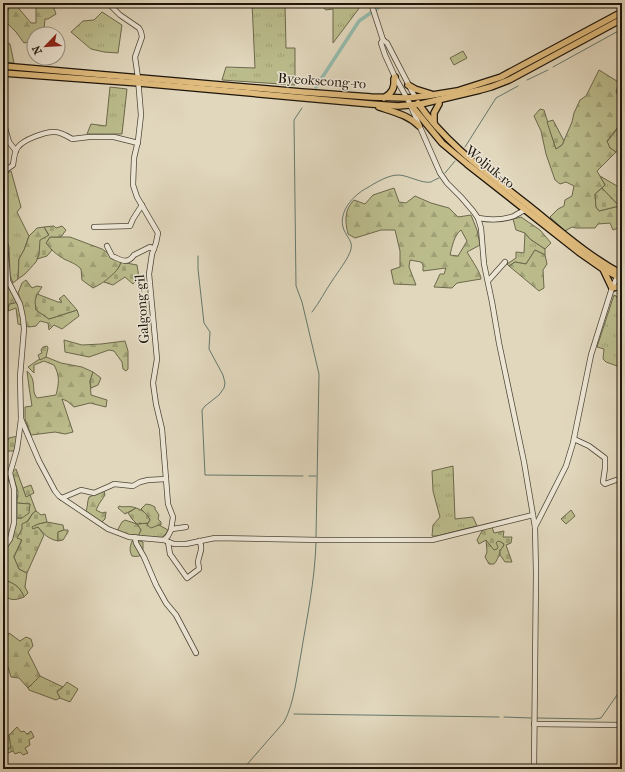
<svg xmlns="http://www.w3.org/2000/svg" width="625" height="772" font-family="'IM FELL French Canon',serif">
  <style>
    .grass { fill: url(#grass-tufts); stroke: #6c684c }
    .forest { fill: url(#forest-firs); stroke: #6c684c; fill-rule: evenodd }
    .cemetery { fill: url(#cemetery-stones); stroke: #6c684c }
    .park { fill: #bbbc8c; stroke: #6c684c }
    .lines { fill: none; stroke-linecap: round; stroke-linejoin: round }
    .stream { stroke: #65786c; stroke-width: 1 }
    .canal { stroke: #95baac; stroke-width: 3.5 }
    .minor-casing { stroke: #4e4638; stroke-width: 6 }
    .major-casing { stroke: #1d150b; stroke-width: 8 }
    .minor { stroke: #ece5d4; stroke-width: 4.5 }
    .major { stroke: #e0bc7e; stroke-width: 5.5 }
    .labels { text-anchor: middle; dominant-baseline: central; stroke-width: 3; stroke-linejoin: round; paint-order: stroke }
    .street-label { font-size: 14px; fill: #1d150b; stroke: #ece5d4 }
  </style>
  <defs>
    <pattern id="grass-tufts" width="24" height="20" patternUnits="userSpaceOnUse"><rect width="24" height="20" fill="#bbbc8c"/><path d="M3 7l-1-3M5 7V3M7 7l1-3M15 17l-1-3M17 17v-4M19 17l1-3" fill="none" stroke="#a0a177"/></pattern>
    <pattern id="forest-firs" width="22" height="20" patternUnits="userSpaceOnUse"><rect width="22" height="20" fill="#bbbc8c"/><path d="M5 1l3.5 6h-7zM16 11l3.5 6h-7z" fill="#a0a177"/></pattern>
    <pattern id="cemetery-stones" width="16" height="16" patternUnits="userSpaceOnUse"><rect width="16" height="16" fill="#bbbc8c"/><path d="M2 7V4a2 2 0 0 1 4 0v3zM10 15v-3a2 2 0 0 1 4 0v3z" fill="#a0a177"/></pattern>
  </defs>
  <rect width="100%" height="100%" fill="#e1d7bd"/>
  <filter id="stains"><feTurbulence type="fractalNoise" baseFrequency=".005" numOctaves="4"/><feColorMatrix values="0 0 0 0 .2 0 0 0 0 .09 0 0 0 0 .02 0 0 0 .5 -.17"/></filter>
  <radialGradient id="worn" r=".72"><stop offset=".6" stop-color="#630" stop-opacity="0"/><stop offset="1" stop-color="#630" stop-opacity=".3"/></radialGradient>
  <g class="grass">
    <polygon points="252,3 285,3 286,48 295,48 295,85 222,80 226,67 255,68"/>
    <polygon points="318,3 363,3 333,43 333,9 326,10"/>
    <polygon points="102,12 122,25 118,53 104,52 91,49 71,32 83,21 94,20"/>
    <polygon points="3,41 10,44 14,63 3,62"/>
    <polygon points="110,87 127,89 122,134 87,134 91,124 106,126"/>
    <polygon points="618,128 622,132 622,150 616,152 610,148 607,142"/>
    <polygon points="11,171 21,207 17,212 29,236 24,250 19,259 18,279 13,283 10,275 9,247 3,228 3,176"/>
    <polygon points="600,176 617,186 622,179 622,204 619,206 602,188 605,185"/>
    <polygon points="525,233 530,239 545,249 545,255 535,250 526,264 515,262 509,266 507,264 516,258 516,252 524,253"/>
    <polygon points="614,295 616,296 622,304 622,372 619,372 620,367 606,362 603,359 604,349 597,347"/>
    <polygon points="453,466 455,519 473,517 477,526 437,536 432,536 433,525 440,517 433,491 432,471"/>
    <polygon points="148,523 147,525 159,525 168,530 165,535 161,538 138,536 141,530 137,524"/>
    <polygon points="40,676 63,687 57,691 60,698 56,700 29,690 28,688"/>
  </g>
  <g class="forest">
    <polygon points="42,3 52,3 56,14 48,19 45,19 44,29 39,34 34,34 34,38 31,41 24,43 16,32 6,22 5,16 10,7 15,4 31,23 36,23 36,7 41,4"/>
    <polygon points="599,70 620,83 616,91 618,96 622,96 622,132 617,128 607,141 610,148 616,152 597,171 605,185 595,194 596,207 599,211 619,206 622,215 620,218 618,228 613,230 610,223 598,224 595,228 576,228 572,227 565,231 550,217 558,209 564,206 565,200 572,196 574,186 566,182 560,184 555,180 546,154 541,131 534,116 540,109 544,110 556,149 562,145 572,122 574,113 580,100 586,96"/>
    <path d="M394,188L399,202L406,203L415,196L431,203L449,208L458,217L471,215L477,230L480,245L467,252C471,259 481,273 481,279L457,283L452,288L434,287L440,274H444L446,268L423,271V265L421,262L410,260L409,267L416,285L394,284L391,270L400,267V251L395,230H381L355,238L348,234C345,221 344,210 354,200L365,204L373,195ZM461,230L467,241L458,256L450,255C452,247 454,235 461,230Z"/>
    <polygon points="521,217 540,230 551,243 545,249 530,239 525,233 516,230 513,219"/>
    <polygon points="44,227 49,236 40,244 39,255 36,262 25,274 18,279 19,259 24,250 29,236 37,228"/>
    <path d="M50,237H70L102,249L121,262C118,274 103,283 93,288L82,280L81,269C75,263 70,262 64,259C57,255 50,249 46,243Z"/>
    <polygon points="535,250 545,255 547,264 543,270 544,288 539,291 509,266 515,262 526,264"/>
    <path d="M26,280L32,288L37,286L42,287C36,296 35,299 36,310L49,319L77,310L79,316L62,329L54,325L49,330L48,323L40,321L36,326L29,327L18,324L16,308L8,311L9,304L15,303L20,298L18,293L22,283Z"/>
    <polygon points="64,340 82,345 101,344 125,341 128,351 128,369 126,371 123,369 122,362 114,351 109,350 89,357 65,352"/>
    <path d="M46,357L61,363L82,367L93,372L90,381L91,395L107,400L106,407L90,403L74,407L67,401L62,399L73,432L65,434L55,432L31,435L25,419V407L32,406L29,387L27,371C38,381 30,390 37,398L56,395C59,383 60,376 54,365L44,361L34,365V373L28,367L38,360Z"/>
    <path d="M16,469L26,496L30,495L36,511L33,513L22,529V539L14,557L17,564L19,569L27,573L25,587L28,593L24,597C19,585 14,584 3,579V552L6,550L17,518H22L30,504L17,503L18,492L12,472Z"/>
    <polygon points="3,472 9,479 3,493"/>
    <path d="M104,491L105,495L99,504L96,510L102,513L106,512L105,519L101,523L86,511C88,506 87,502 89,497Z"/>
    <polygon points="146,504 151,505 155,507 155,509 159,515 158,519 161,522 161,525 159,525 151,528 147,525 150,520 147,515 141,509"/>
    <path d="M119,506C125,508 129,505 136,508L125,514L118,508Z"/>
    <polygon points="125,520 137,524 141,530 138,536 130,535 117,531 122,522"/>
    <path d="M47,522L63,525L64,530L58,532V541C48,539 44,534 38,527L33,529L31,527L38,524Z"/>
    <path d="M136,540L143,542C143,552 144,558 132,556C129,550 130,547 132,541Z"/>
    <path d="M486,540L496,543L498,540L504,544L503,547L500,550V555C497,558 497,561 494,564H489L485,557L487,552Z"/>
    <polygon points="9,633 20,641 26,637 31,639 33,646 28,652 40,676 28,688 19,678 11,677 8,667 3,662 3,644 4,644"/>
    <polygon points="9,735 11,747 3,753 3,737"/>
  </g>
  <g class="cemetery">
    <polygon points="553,120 564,141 562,145 556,149 547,122"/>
    <polygon points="602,188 619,206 599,211 596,207 595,194"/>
    <polygon points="54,226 56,228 62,226 66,230 61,237 50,237 46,243 52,250 47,256 37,259 39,255 40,240 49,235 44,227"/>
    <path d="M121,262L137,265L139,278L133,284L125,277L113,285L104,282C110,276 119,271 121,262Z"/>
    <polygon points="3,280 17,300 15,303 9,304 8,311 3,313"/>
    <polygon points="37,294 58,302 62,302 59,299 64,295 77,310 49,319 36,310 35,301"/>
    <polygon points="47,346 48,348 46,357 40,360 38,355 42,353 41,350 43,347"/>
    <polygon points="93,372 101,378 98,385 91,388 90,381"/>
    <polygon points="18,436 14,451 8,451 4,446 9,438"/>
    <polygon points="31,485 34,493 26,497 23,488"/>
    <polygon points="17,503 30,504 29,513 22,518 17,518"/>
    <path d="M136,508C143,510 147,514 150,520L148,523L137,524L132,519L128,513Z"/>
    <polygon points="571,510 575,516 566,524 561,519"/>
    <polygon points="36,511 41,515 45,514 47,522 38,524 32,527 33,529 38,527 44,535 27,573 19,569 14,557 22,540 17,538 22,529 22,524 28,521 33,513"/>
    <polygon points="492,527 494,533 504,531 503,537 512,537 511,543 506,545 512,562 505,562 500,555 500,550 503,547 504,544 501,542 498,541 496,543 498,547 497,549 494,550 486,540 479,544 477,540 483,529"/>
    <polygon points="64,530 68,530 68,532 63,540 58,541 58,532"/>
    <path d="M3,579C14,584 19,585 24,597C19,599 13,601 8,598C6,597 5,595 3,594Z"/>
    <polygon points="67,682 78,689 70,702 60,698 57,692 63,687"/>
    <polygon points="17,727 21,732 24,731 27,734 31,731 34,737 29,740 30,745 25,748 28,753 23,755 20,752 15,754 13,751 8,753 6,751 11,747 9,735"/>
  </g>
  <polygon class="park" points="463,51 467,58 454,65 450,58"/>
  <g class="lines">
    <g class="stream">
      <polyline points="553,67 622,29"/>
      <polyline points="527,80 548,70"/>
      <polyline points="302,108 294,120 296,286 302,302 319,374 316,538"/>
      <polyline points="465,147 496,98 518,86"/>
      <polyline points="445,173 455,161"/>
      <polyline points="198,256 198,269 204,323 210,332 209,349 223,375 225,383 224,388 219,395 205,406 202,410 205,475 303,476"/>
      <path d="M312,312C320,302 325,291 332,281C337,273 349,258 351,249C353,242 347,237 344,230C337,213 353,195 367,188C375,183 388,175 398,175C408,175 422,184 431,182C433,181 436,179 439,178"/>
      <polyline points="309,476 316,476"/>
      <polyline points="294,714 499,717"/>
      <polyline points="504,717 531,718"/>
      <polyline points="537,718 594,719 601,718 622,688"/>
      <path d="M243,769L284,722C294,704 297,675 301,654C307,617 315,580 316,542"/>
    </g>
    <polyline class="canal" points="316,87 359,21 385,3"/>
    <defs>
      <g id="minor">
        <polyline points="108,3 120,15 139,28 141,32 142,37 135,57 138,78 141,115 138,141 134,158 133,185 137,197 158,233 156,243 152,254 149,274 157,359 153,383 156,404 162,429 168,504 173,517 171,530 168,536 164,540"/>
        <polyline points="371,3 383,40 381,43 385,55 395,77 409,102 440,173 447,183 461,197 473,211 478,218 481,228 484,264 492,302 499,343 524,462 535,527 536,573 534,769"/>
        <polyline points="3,6 5,3"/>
        <polyline points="383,40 387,43 415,97"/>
        <polyline points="3,93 4,97 3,109"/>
        <polyline points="3,121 9,142 16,151"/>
        <path d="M3,172L13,165C14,159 14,152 18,147C23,140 46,131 55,132C61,132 67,136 72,139L89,137H114L138,143"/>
        <path d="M478,218C489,220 503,220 514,216C517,214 521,212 525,210"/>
        <polyline points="94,227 130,226 133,219 142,205"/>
        <polyline points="3,238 5,244 8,281 20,304 23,318 24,329 20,377 21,419 19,435 17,449 10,473 14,489 14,523 10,539 3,549"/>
        <path d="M107,246L112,256C121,260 127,265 134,255L150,247L154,249"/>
        <polyline points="488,281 505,262"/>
        <polyline points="21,419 39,461 55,491 59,496 108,529 129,537 164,540 174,544 186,544 215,538 321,540 432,540 533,515"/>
        <polyline points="574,439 589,446 605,458 605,468 603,482 605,484 616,480"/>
        <polyline points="62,498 81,490 94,493 110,486 114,484 133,486 140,482 148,480 166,479"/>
        <polyline points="535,527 566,466 573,443 591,355 612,288 619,273 622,270"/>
        <polyline points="172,529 186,527"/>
        <polyline points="135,537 136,543 144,557 156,585 166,603 176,615 196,653"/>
        <path d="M168,542L170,554L187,578L199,569C199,567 198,563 198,562C199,554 204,548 199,541"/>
        <polyline points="534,724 622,725"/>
      </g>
      <g id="major">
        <polyline points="3,66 302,92 371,97 407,98 426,96 457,91 501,77 622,12"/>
        <polyline points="3,73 139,83 371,104 398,106 421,104 480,90 491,87 509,80 622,19"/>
        <polyline points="408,85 415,89 431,94"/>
        <path d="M384,98C392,93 395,88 394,79L395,77"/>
        <path d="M418,103C446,144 486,172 524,202C556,227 586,255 622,274"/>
        <polyline points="411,105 442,143 467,164 580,253 600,267 622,279"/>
        <path d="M379,107C394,112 408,115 419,126"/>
        <polyline points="434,122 434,113 439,104 439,100"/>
        <polyline points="603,269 612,288 622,286"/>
      </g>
    </defs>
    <use href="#minor" class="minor-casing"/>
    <use href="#major" class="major-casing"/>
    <use href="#minor" class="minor"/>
    <use href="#major" class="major"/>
  </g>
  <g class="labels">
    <g class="street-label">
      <text transform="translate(322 81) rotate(4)">Byeokseong-ro</text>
      <text transform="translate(490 167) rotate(39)">Woljuk-ro</text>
      <text transform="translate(142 309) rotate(-94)">Galgong-gil</text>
    </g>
  </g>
  <rect width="625" height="772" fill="none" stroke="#e1d7bd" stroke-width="16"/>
  <rect x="4" y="4" width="617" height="764" fill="none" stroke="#1d150b" stroke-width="2"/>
  <rect x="8" y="8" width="609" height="756" fill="none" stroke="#1d150b"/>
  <g transform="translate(46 46) rotate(245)"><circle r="19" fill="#ece5d4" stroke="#999284"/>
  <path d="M0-3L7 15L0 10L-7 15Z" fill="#8f2418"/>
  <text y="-6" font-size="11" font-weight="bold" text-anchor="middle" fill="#1d150b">N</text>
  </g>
  <rect width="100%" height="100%" filter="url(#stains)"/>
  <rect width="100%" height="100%" fill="url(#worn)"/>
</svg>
